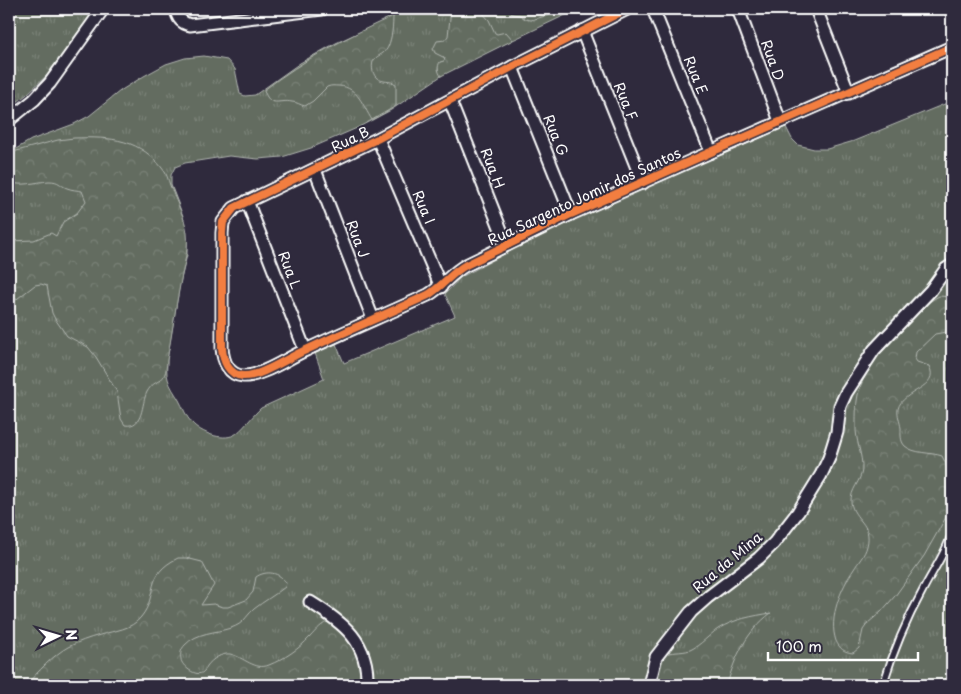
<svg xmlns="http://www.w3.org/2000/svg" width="961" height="694" font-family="'Playpen Sans',sans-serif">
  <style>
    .grass { fill: url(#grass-tufts); stroke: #b1b6b0 }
    .forest { fill: url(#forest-crowns); stroke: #b1b6b0 }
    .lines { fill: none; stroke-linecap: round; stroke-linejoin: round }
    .lane-casing { stroke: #fff; stroke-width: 9 }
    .street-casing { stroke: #fff; stroke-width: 15 }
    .lane { stroke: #2f2a3d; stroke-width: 5.5 }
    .street { stroke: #2f2a3d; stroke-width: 11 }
    .cycleway-casing { stroke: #2f2a3d; stroke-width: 11 }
    .cycleway { stroke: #f27e40; stroke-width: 8 }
    .labels { text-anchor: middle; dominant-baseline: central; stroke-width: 4; stroke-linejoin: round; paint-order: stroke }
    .street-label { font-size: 14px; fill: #fff; stroke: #2f2a3d }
  </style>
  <defs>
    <pattern id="grass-tufts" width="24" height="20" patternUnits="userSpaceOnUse" patternTransform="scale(1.25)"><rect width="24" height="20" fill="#636c60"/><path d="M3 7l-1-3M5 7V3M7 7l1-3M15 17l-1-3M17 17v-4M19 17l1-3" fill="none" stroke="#7a8278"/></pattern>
    <pattern id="forest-crowns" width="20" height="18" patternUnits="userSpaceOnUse" patternTransform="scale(1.25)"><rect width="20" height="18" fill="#636c60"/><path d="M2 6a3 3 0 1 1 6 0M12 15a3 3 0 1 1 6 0" fill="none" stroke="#7a8278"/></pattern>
  </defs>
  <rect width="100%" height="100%" fill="#2f2a3d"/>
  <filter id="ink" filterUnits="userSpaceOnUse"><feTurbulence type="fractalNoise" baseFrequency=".02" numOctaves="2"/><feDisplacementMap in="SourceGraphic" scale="10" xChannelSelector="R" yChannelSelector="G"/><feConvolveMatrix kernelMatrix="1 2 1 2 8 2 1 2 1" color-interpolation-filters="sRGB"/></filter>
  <g filter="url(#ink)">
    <g class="grass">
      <polygon points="9,9 95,9 47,75 26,95 9,108"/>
      <path d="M410,9H578L473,59L444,74L391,110L357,128L311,148L282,157L258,159L229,156L185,163L175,167L171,175V185L183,216L186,231L187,244V255L180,283L167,360C167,366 166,373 168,379C170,387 175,393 179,400C183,407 186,417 192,423C201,433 222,441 234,435C241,432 253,415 261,408L324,379L315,353L336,344L344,363L455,316L445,294L461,277L546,232L618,199L786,127L792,139L798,145L814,149H827L854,141L952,101V261L948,264L952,272V685H9V153L31,140L74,124L89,116L120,91L144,76L166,64L185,58L204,56L227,60L235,69L240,94L245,96L255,95L300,63L336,43Z"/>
    </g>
    <g class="forest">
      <path d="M451,9H479L489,20L495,33L497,34L506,32L513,40L441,76C438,72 437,66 440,62L444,61L445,58L435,53L433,49L437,41L445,40L448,36Z"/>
      <polygon points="509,9 557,9 549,15 531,20 525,19 520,15 512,14"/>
      <path d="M393,16C393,26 392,38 388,47C383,58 369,54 373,72C374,74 375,77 377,78C383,83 390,80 396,84V106L372,120C363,106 358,87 339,86C334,86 332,85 327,87L313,101L305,106C300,105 297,102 292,102C279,99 270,109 264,90C304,59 347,37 393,16Z"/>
      <path d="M74,138C111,137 141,138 165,172C168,177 169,184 172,190C177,204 185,217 187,233C189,251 183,267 180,285C175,310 172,335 167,360C166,387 156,376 147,392C141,404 144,428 125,425L121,419L117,392L96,357L88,347L67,336L55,319L52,313L47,286L41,284L35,285L9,305V241L34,240L51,233L56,236L63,222L77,213L86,201L82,191C77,190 72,190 67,188C59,185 60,181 49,181C34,182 23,187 9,182V153L58,140Z"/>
      <path d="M939,296L952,297V331L935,334L916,352L915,359L917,362L929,366C941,388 902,390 898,409C897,414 900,422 901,428C901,434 900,441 905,446C914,454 931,452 942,456L947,466L950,479L952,495L950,510L924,556L895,596L881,612L868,623L863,630L859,648L853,653C844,652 840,649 836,641C828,618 841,588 854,569C858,562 865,555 867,546C873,523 853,520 851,502C850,490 861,481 862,470C863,455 855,440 856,425C856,414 856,401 859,391C865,365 916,307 939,296Z"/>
      <path d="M178,558H186L202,562L214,585L201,605L214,604L222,607H228L246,600L253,592L256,577C266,570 280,572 286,583L285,587C275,595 264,601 254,609C244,618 245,623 231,628C215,633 197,632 185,645C181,649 180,654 181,659C181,666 197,678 203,672C205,671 206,668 207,666C212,659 222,653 230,654C244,657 255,671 269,665C284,659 299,649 310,637C316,631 319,626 327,622C357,633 360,658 364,685H26C38,672 52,656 68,647C78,642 89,638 100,635C115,630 131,630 141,617C159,595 143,575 178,558Z"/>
      <path d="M771,613C747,631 735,656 727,685H651L662,655C671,651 681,653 690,650C701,645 709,635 718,629C734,619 753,616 771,613Z"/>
    </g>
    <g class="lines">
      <defs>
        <path id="lane" d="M883,685C893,652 906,621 923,590C933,570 946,553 952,532"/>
        <g id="street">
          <path d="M176,9C177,17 181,23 190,25L322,9"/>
          <path d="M627,9L512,67L377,139L234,208L223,222L222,233V348C223,360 228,375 243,376C261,377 289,357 306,350C346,331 387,314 428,295C442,287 451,273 466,265L571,214L711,152L952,47"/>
          <polyline points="653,9 711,152"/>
          <polyline points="738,9 780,121"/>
          <polyline points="816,9 849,93"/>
          <polyline points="582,31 643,183"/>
          <polyline points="512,67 571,214"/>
          <polyline points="450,101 507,245"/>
          <polyline points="9,120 34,100 50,83 103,9"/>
          <polyline points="378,139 441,287"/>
          <polyline points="315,170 373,319"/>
          <polyline points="247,201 305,350"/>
          <path d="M310,602C344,623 369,642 367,685"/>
          <polyline points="649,685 656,657 691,612 708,597 759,558 774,543 798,512 821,475 829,458 837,432 840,406 846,393 874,350 931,290 946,269 952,265"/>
        </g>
      </defs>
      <use href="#lane" class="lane-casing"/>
      <use href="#street" class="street-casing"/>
      <use href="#lane" class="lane"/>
      <use href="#street" class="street"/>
      <defs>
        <path id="cycleway" d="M627,9L512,67L377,139L234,208L223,222L222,233V348C223,360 228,375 243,376C261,377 289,357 306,350C346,331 387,314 428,295C442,287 451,273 466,265L571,214L711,152L952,47"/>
      </defs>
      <use href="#cycleway" class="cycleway-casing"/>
      <use href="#cycleway" class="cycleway"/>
    </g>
  </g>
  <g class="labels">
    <g class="street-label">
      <text transform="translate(773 60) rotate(70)">Rua D</text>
      <text transform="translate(696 75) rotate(68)">Rua E</text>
      <text transform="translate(626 101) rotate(68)">Rua F</text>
      <text transform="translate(556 135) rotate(68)">Rua G</text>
      <text transform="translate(350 139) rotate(-26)">Rua B</text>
      <text transform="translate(493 168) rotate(69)">Rua H</text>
      <text transform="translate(584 196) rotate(-25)">Rua Sargento Jomir dos Santos</text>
      <text transform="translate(424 207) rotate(67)">Rua I</text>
      <text transform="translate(358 239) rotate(69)">Rua J</text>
      <text transform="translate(290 270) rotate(69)">Rua L</text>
      <text transform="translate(727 562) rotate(-40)">Rua da Mina</text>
    </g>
  </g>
  <rect width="961" height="694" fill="none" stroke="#2f2a3d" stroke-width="30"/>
  <rect x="15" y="15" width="931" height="664" fill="none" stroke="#fff" stroke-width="2" filter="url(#ink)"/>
  <g transform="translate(58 636) rotate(85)" stroke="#2f2a3d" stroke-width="4" paint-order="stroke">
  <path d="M0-4L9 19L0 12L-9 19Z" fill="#ffffff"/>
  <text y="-8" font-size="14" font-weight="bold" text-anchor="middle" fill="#ffffff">N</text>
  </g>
  <path d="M768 652v8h150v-8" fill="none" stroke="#ffffff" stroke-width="2.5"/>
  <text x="776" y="652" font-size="15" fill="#ffffff" stroke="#2f2a3d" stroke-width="4" paint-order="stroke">100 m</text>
</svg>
